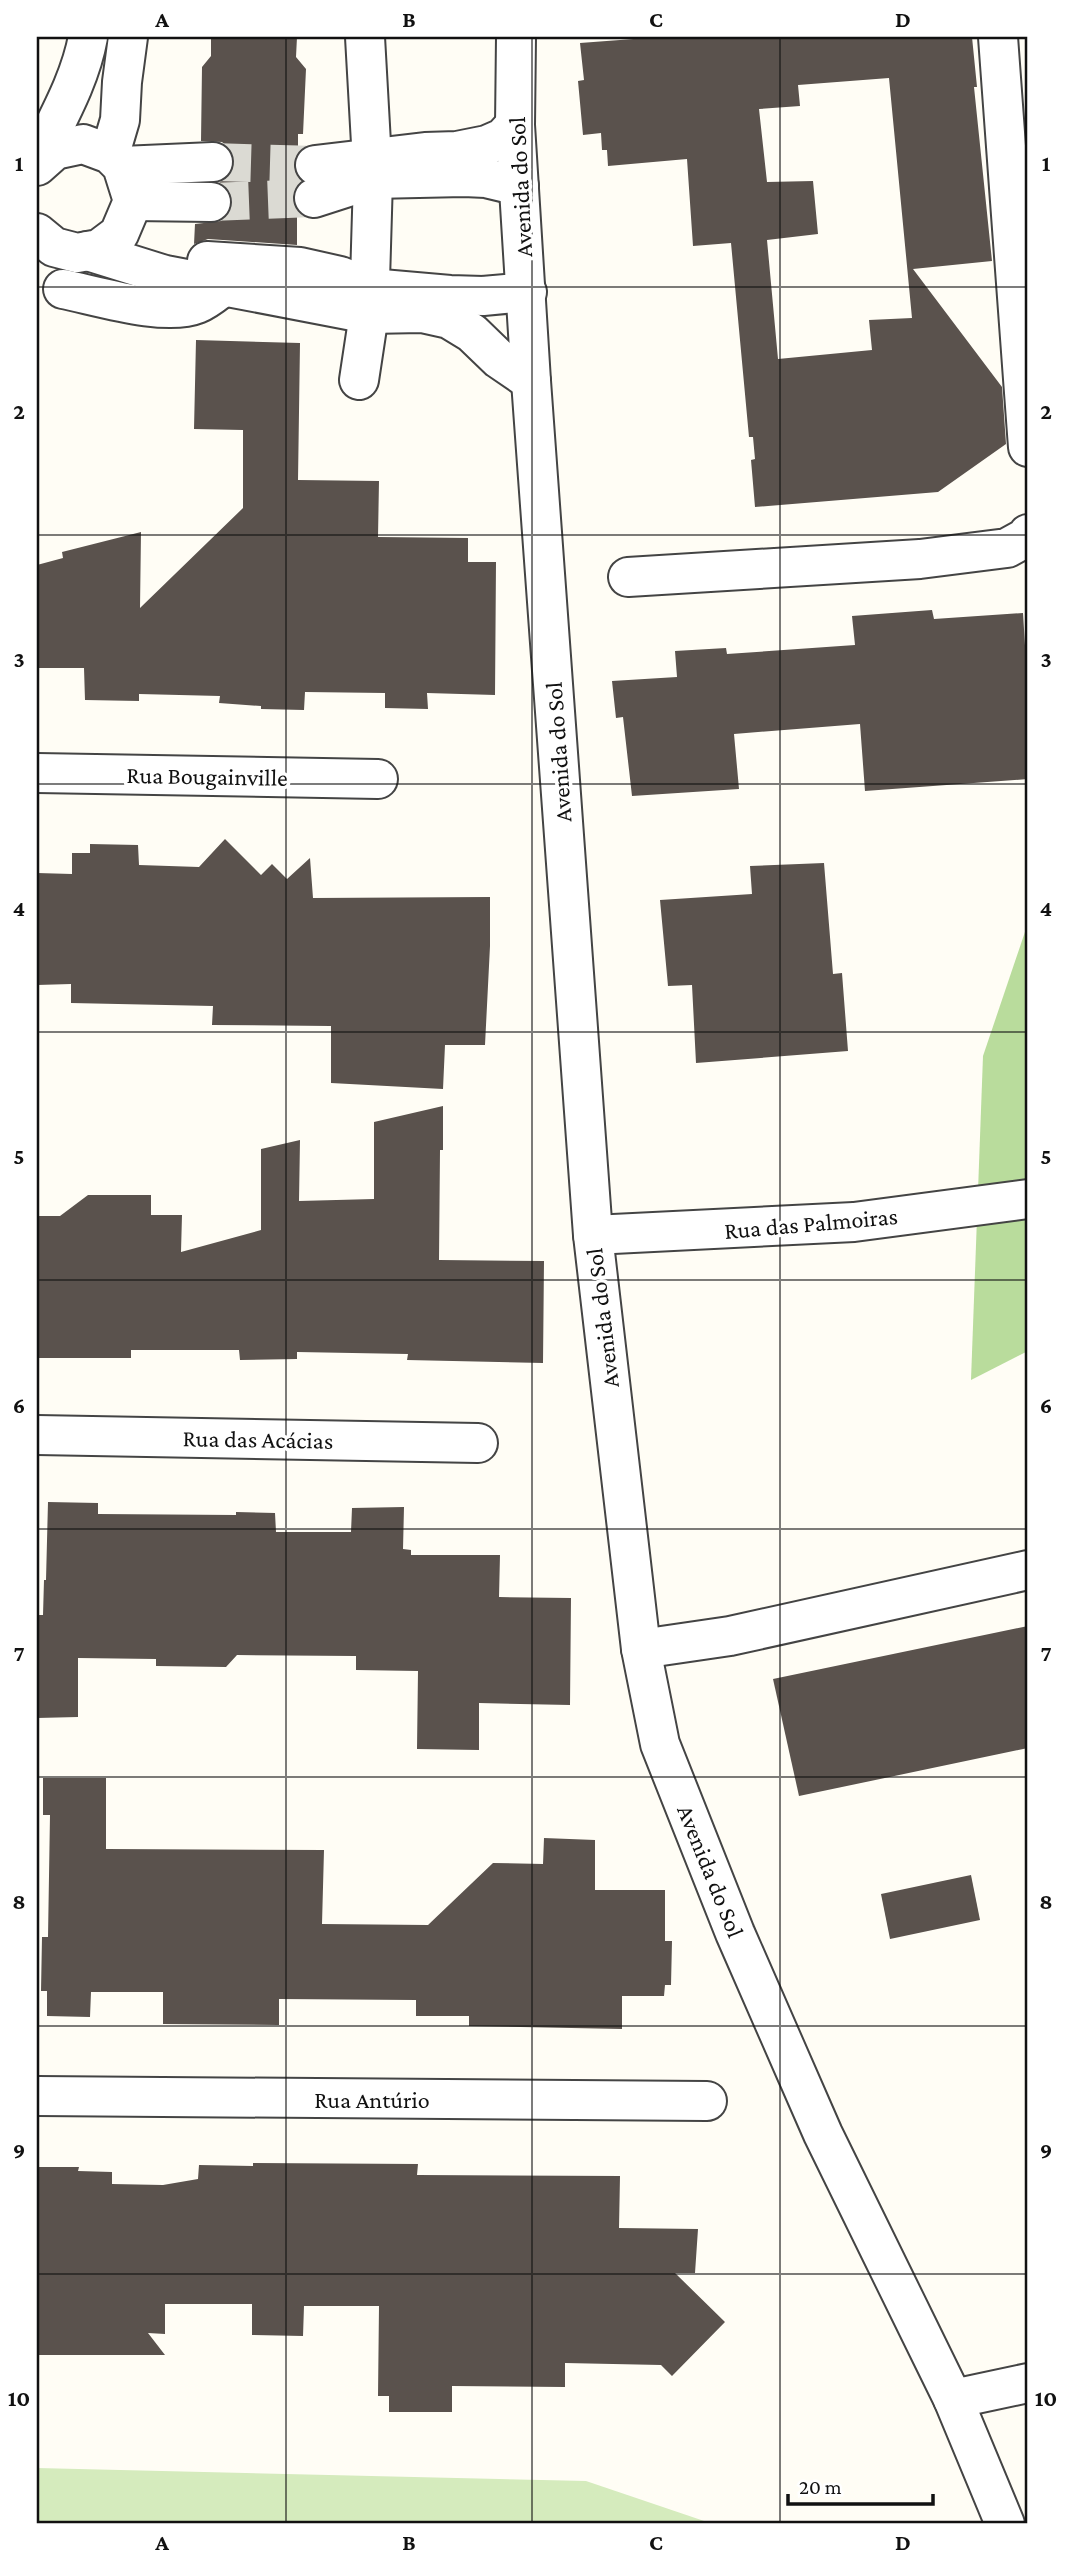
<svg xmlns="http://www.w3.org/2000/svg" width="1065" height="2561" font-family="'Crimson Pro',serif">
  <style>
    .green { fill: #d5ebbd }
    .forest { fill: #b9dc9c }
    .building { fill: #5a524d; fill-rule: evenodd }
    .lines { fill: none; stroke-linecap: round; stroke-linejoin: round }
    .minor-tunnel { stroke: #dbdad3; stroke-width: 38; stroke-dasharray: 38 19; stroke-linecap: butt }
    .minor-casing { stroke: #444; stroke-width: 42 }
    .minor { stroke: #fff; stroke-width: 38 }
    .grid { fill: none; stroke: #111; stroke-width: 2; stroke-opacity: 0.55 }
    .labels { text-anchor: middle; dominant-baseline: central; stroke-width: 7; stroke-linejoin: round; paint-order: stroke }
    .street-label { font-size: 24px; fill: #111; stroke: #fff }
    .neatline { fill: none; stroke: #111; stroke-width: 2.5 }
    .grid-label { font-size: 23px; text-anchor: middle; font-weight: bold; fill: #111 }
  </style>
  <rect width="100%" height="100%" fill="#fffdf5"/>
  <polygon class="green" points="37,2468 586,2481 713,2524 37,2524"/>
  <polygon class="forest" points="1028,923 1028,1351 971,1380 983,1056"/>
  <g class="building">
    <polygon points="211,37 297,37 296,57 306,69 303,134 298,134 298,152 293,167 298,178 293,194 293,204 297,212 297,245 208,239 194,244 195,224 221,221 229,214 233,203 230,191 219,182 225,180 233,171 235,162 232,151 222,142 201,141 202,67 211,56"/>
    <path d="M660,37H972L977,87H974L992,261L913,269L1002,387L1006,444L938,492L755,507L751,460L755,459L753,437H749L731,243L693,246L687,159L608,166L607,150H602L601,133L583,135L578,81L584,80L580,43ZM889,78L912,318L869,320L872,350L778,359L767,240L818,234L813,181L767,182L759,109L800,106L798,85Z"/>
    <polygon points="196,340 300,343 298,480 379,481 378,537 468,538 468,562 496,562 495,695 427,693 428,709 385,708 385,693 305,692 304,710 261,709 261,706 219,703 220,696 139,694 139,701 85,700 84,668 37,668 37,565 63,558 62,552 141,532 140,608 243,508 243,430 194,429"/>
    <polygon points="932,610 934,619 1023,613 1028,694 1028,779 865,791 860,724 734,734 739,789 632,796 623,717 616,718 612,681 677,677 675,651 726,648 727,654 855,645 852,616"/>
    <polygon points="225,839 261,875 272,864 287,879 310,858 313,898 490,897 490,946 485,1045 445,1045 443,1089 331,1083 331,1026 212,1025 213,1006 71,1003 71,984 37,985 37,873 72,874 72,853 90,853 90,844 138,845 139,865 199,867"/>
    <polygon points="824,863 833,974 842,973 848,1051 696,1063 692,985 668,986 660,900 752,894 750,866"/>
    <polygon points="443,1106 443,1150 440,1150 439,1260 544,1261 543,1363 407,1360 408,1354 297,1352 297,1359 240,1360 239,1350 131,1350 131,1358 37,1358 37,1216 60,1216 88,1195 151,1195 151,1215 182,1215 181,1252 261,1230 261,1149 300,1140 299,1201 374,1199 374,1122"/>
    <polygon points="48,1502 98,1503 98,1514 236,1515 236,1512 275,1513 276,1532 351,1532 352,1508 404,1507 403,1549 411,1550 411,1555 500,1555 499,1597 571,1598 570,1705 479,1703 479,1750 417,1749 418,1671 356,1670 356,1656 237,1655 226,1667 156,1666 156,1659 78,1658 78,1717 37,1718 37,1615 43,1615 44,1580 46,1580"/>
    <polygon points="1028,1626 1028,1748 799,1796 773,1679"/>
    <polygon points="43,1778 106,1778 106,1849 324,1850 322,1924 428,1925 493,1863 543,1864 544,1838 595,1840 595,1890 665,1890 665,1941 672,1941 671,1985 665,1985 664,1996 622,1996 622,2029 469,2026 469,2016 416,2016 416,2000 279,1999 279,2025 163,2024 163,1992 91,1992 90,2017 47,2016 47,1991 41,1991 42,1937 48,1937 50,1815 43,1815"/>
    <polygon points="971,1875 980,1920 890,1939 881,1894"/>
    <polygon points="253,2163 418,2164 417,2175 620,2176 619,2228 698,2229 695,2273 675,2273 725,2322 672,2376 661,2365 565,2363 565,2387 452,2386 452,2412 389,2412 389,2396 378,2396 379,2306 304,2306 303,2336 252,2335 252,2304 165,2304 165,2334 148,2333 165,2355 37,2355 37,2167 79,2167 78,2171 112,2172 112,2184 163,2185 198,2179 199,2165 253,2166"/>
  </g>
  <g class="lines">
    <g class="minor-tunnel">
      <polyline points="213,162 315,165"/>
      <polyline points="211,202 314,198"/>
    </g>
    <defs>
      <g id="minor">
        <polyline points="516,37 515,125 531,381 593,1235 641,1649 660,1744 735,1933 823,2134 953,2399 1005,2524"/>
        <polyline points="998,37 1028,447"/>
        <polyline points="110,154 120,120 122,82 128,37"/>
        <path d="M37,161C56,121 80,81 88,37"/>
        <polyline points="315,165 425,152 457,151 487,145 503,138 515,125"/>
        <polyline points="37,166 55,150 83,144 110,154 122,166 133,201 119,234 99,249 77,253 54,247 37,233"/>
        <polyline points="122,166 213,162"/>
        <polyline points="314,198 373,179 464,177 486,178 519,186"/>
        <polyline points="133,201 211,202"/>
        <polyline points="88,251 165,275 369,314 422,313 449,319 472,333 499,359 531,381"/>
        <polyline points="207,261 300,267 340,276 370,288 450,295 483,296 527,292"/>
        <path d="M63,289C98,296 165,317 197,304C207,300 216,292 224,286"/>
        <polyline points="359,380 369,314 373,179 365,37"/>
        <polyline points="628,577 920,559 1007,548 1027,537 1028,534"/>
        <polyline points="37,773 378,779"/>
        <polyline points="593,1235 854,1222 1028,1199"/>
        <polyline points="37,1435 478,1443"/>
        <polyline points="641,1649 730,1636 1028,1570"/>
        <polyline points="37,2096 707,2101"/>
        <polyline points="953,2399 1028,2383"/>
      </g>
    </defs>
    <use href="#minor" class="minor-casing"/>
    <use href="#minor" class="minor"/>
  </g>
  <path class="grid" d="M286,37V2524M532,37V2524M780,37V2524M37,287H1028M37,535H1028M37,784H1028M37,1032H1028M37,1280H1028M37,1529H1028M37,1777H1028M37,2026H1028M37,2274H1028"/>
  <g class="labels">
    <g class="street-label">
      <text transform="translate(520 187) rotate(-93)">Avenida do Sol</text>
      <text transform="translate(558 752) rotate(-94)">Avenida do Sol</text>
      <text transform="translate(207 776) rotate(1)">Rua Bougainville</text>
      <text transform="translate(811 1223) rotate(-5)">Rua das Palmoiras</text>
      <text transform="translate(602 1318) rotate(-97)">Avenida do Sol</text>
      <text transform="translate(258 1439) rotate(1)">Rua das Acácias</text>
      <text transform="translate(711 1871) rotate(68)">Avenida do Sol</text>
      <text x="372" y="2099">Rua Antúrio</text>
    </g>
  </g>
  <rect width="1065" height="2561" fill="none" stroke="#ffffff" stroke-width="77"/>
  <path d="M788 2494v10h145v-10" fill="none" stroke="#111111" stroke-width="3.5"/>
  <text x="799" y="2494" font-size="21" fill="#111111" stroke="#ffffff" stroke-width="5" paint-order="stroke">20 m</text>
  <rect x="38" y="38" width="988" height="2484" class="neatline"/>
  <g class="grid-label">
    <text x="162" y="27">A</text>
    <text x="409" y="27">B</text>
    <text x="656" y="27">C</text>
    <text x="903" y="27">D</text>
    <text x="19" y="171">1</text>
    <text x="1046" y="171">1</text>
    <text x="19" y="419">2</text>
    <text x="1046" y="419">2</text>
    <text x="19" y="667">3</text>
    <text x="1046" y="667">3</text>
    <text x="19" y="916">4</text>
    <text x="1046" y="916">4</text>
    <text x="19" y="1164">5</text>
    <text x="1046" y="1164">5</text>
    <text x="19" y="1413">6</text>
    <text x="1046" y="1413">6</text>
    <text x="19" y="1661">7</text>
    <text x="1046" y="1661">7</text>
    <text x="19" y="1909">8</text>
    <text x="1046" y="1909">8</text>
    <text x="19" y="2158">9</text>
    <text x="1046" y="2158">9</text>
    <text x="19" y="2406">10</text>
    <text x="1046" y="2406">10</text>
    <text x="162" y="2550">A</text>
    <text x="409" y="2550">B</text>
    <text x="656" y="2550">C</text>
    <text x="903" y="2550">D</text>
  </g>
</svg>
